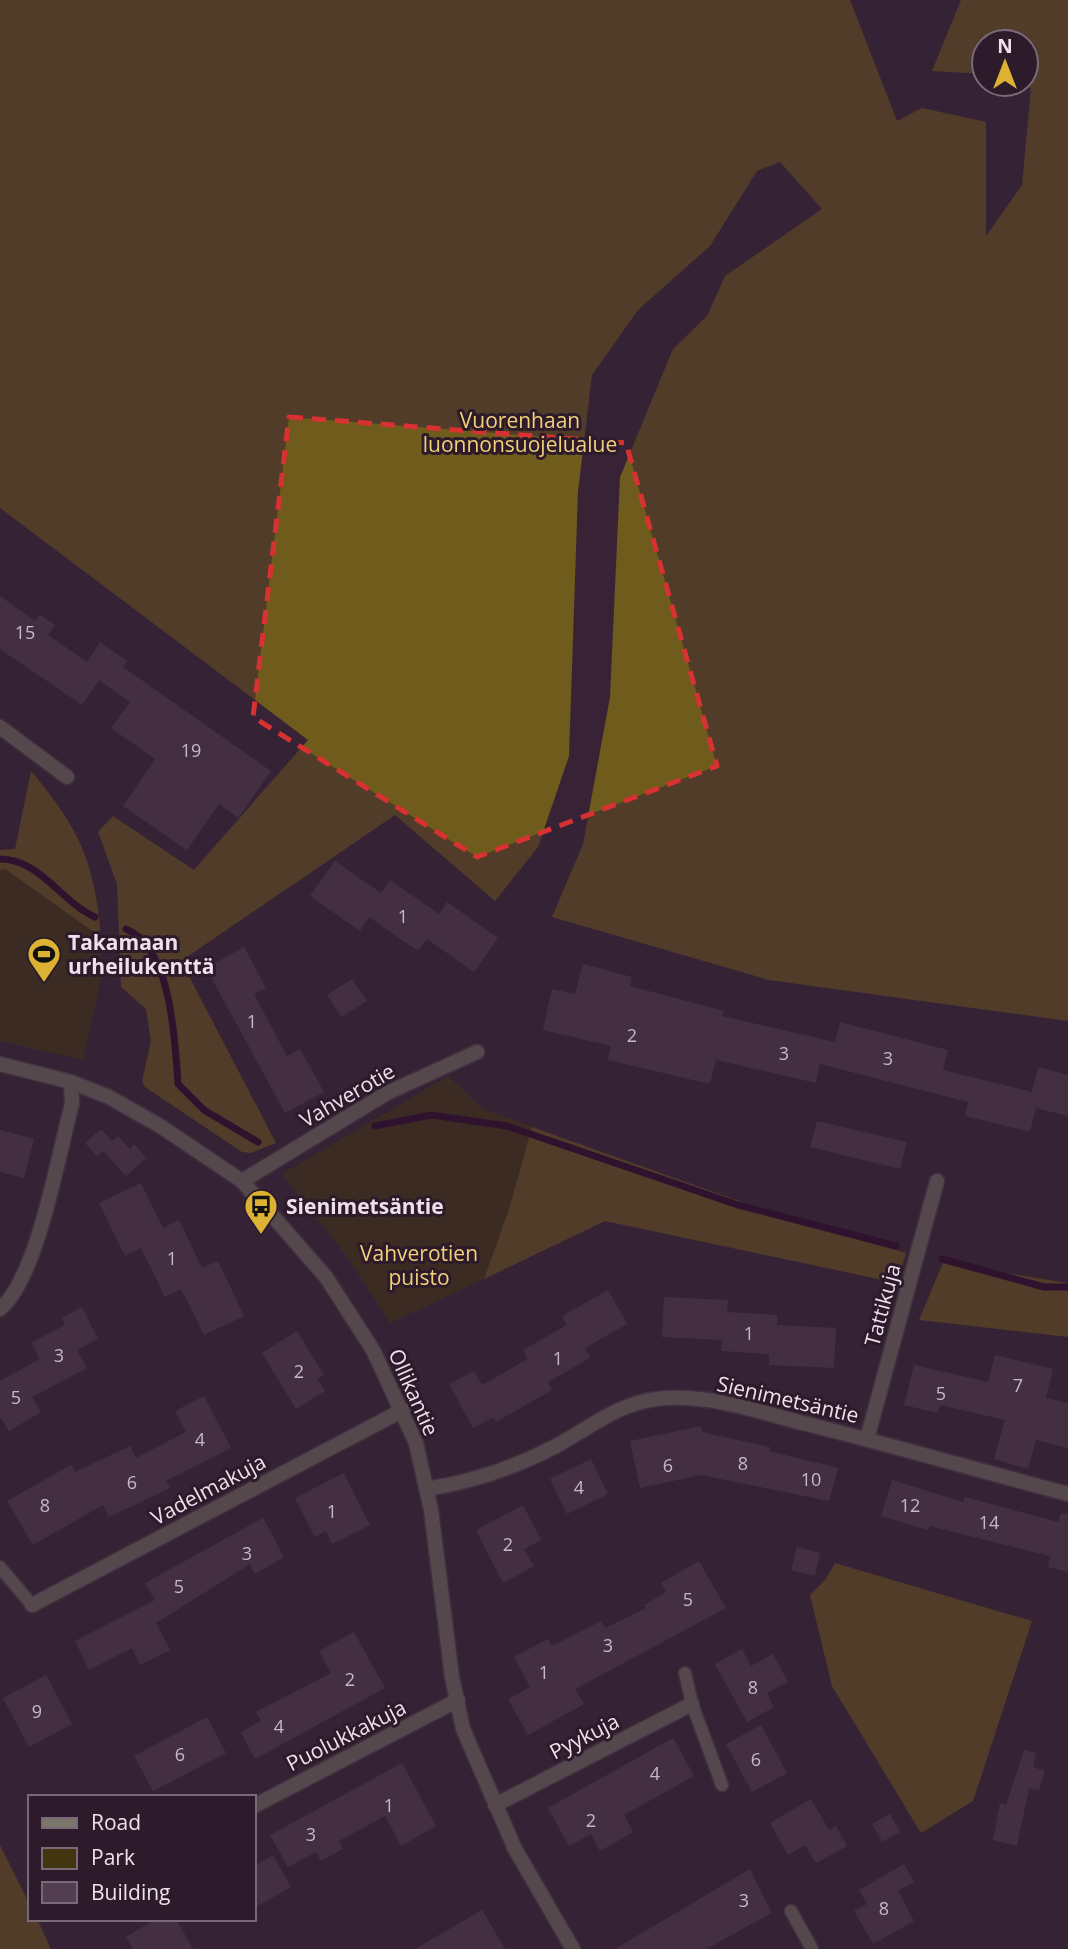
<svg xmlns="http://www.w3.org/2000/svg" width="1068" height="1949" font-family="'Open Sans',sans-serif">
  <style>
    .green { fill: #42350f }
    .forest { fill: #6f5b1b }
    .lines { fill: none; stroke-linecap: round; stroke-linejoin: round }
    .stream { stroke: #270126; stroke-width: 7 }
    .building { fill: #533e51 }
    .service-casing { stroke: #513e4f; stroke-width: 15 }
    .minor-casing { stroke: #513e4f; stroke-width: 17 }
    .tertiary-casing { stroke: #513e4f; stroke-width: 17 }
    .service { stroke: #7a766a; stroke-width: 12 }
    .minor { stroke: #7a766a; stroke-width: 14 }
    .tertiary { stroke: #7a766a; stroke-width: 14 }
    .marked { fill: none; stroke: #d73132; stroke-width: 5; stroke-dasharray: 14 9; stroke-linejoin: round }
    .labels { text-anchor: middle; dominant-baseline: central; stroke-width: 6; stroke-linejoin: round; paint-order: stroke }
    .number-label { font-size: 18px; fill: #c7b8c5 }
    .park-label { font-size: 21px; fill: #f1d178; stroke: #2d1a2b }
    .poi-label { font-size: 21px; font-weight: bold; fill: #eee1ec; stroke: #2d1a2b; text-anchor: start }
    .street-label { font-size: 21px; fill: #eee1ec; stroke: #2d1a2b }
  </style>
  <rect width="100%" height="100%" fill="#372335"/>
  <g class="green">
    <polygon points="5,869 101,937 100,983 83,1060 0,1041 0,870"/>
    <polygon points="448,1076 482,1108 532,1127 509,1209 484,1279 390,1323 348,1258 282,1174"/>
  </g>
  <g class="forest">
    <polygon points="0,0 850,0 897,121 922,108 986,122 986,236 1022,185 1031,88 1023,84 1026,84 1026,42 984,42 984,74 932,71 961,0 1068,0 1068,1021 769,980 552,917 583,844 610,697 620,477 673,349 707,316 725,276 822,209 780,162 757,171 710,246 638,310 592,375 578,491 569,756 538,847 495,901 395,815 181,961 276,1143 251,1153 242,1152 145,1087 142,1081 151,1041 146,1009 121,987 117,884 98,832 113,816 194,870 308,740 0,508"/>
    <path d="M31,771C79,828 95,862 101,937L5,869L0,870V850L15,849Z"/>
    <polygon points="532,1127 792,1220 906,1253 897,1283 605,1221 484,1279 509,1209"/>
    <polygon points="943,1263 1068,1283 1068,1337 919,1320"/>
    <polygon points="835,1563 1032,1621 973,1801 921,1833 832,1686 810,1595 825,1580"/>
    <polygon points="0,1845 30,1905 30,1919 37,1919 51,1949 0,1949"/>
  </g>
  <g class="lines">
    <g class="stream">
      <path d="M0,859C40,859 61,902 95,917"/>
      <path d="M126,929C172,947 175,1043 178,1084L204,1110L258,1142"/>
      <polyline points="375,1126 431,1115 507,1126 738,1205 896,1246"/>
      <polyline points="942,1259 1044,1287 1068,1287"/>
    </g>
  </g>
  <g class="building">
    <polygon points="0,596 35,621 40,615 55,625 48,635 87,662 100,642 127,661 123,667 271,771 238,818 219,804 187,850 123,806 155,759 111,728 130,702 99,680 82,705 0,649"/>
    <polygon points="335,861 381,893 390,880 439,914 447,902 498,938 474,972 427,939 418,951 369,917 360,931 310,896"/>
    <polygon points="244,947 266,988 254,994 287,1056 300,1049 324,1092 285,1113 206,968"/>
    <polygon points="583,964 632,977 630,986 724,1011 722,1016 835,1042 840,1022 948,1050 943,1070 1032,1092 1038,1067 1068,1075 1068,1116 1036,1108 1030,1132 965,1116 968,1102 820,1064 816,1083 716,1060 710,1084 608,1060 611,1046 543,1030 552,989 575,994"/>
    <polygon points="352,979 367,1001 341,1017 327,995"/>
    <polygon points="817,1121 907,1142 900,1169 810,1147"/>
    <polygon points="101,1129 112,1141 118,1136 130,1149 134,1144 146,1158 126,1176 103,1151 97,1156 85,1143"/>
    <polygon points="0,1130 34,1139 24,1178 0,1172"/>
    <polygon points="141,1183 163,1228 179,1220 202,1268 218,1261 244,1316 204,1335 181,1289 165,1297 141,1248 125,1256 99,1203"/>
    <polygon points="608,1290 627,1324 585,1348 590,1358 548,1382 552,1390 496,1422 494,1417 473,1428 449,1384 474,1371 482,1385 528,1359 523,1350 567,1325 562,1316"/>
    <polygon points="664,1297 728,1300 727,1312 777,1315 777,1325 836,1328 834,1368 769,1365 769,1354 721,1351 722,1340 662,1337"/>
    <polygon points="82,1307 98,1339 77,1350 87,1368 32,1397 41,1412 9,1431 0,1417 0,1381 40,1359 31,1343 65,1325 62,1318"/>
    <polygon points="297,1331 324,1375 317,1379 325,1391 296,1409 262,1353"/>
    <polygon points="995,1355 1053,1369 1046,1398 1068,1403 1068,1448 1036,1440 1028,1469 994,1459 1005,1420 940,1405 938,1413 904,1405 914,1365 988,1382"/>
    <polygon points="204,1396 231,1448 166,1481 170,1488 109,1517 103,1505 33,1545 7,1501 71,1465 75,1472 130,1446 136,1458 186,1432 175,1411"/>
    <polygon points="701,1426 702,1432 770,1447 769,1451 838,1468 829,1501 701,1475 640,1488 630,1441"/>
    <polygon points="591,1459 608,1494 567,1514 550,1479"/>
    <polygon points="344,1473 370,1525 332,1544 326,1531 315,1537 295,1498"/>
    <polygon points="892,1480 963,1502 965,1497 1058,1522 1061,1513 1068,1514 1068,1572 1048,1567 1050,1556 930,1526 928,1530 881,1516"/>
    <polygon points="523,1505 541,1540 524,1549 534,1566 503,1583 476,1530"/>
    <polygon points="263,1518 284,1557 255,1574 250,1564 156,1623 170,1650 140,1665 132,1648 89,1670 75,1641 155,1600 145,1583"/>
    <polygon points="797,1547 820,1553 815,1576 791,1570"/>
    <polygon points="699,1561 726,1608 575,1689 584,1704 528,1735 508,1699 530,1687 514,1657 548,1639 552,1646 601,1621 605,1628 646,1608 644,1605 666,1592 661,1583"/>
    <polygon points="354,1632 385,1688 255,1759 241,1732 261,1721 256,1712 331,1673 319,1651"/>
    <polygon points="742,1649 751,1666 773,1654 788,1682 767,1693 774,1707 747,1722 715,1664"/>
    <polygon points="46,1675 72,1724 29,1747 3,1698"/>
    <polygon points="207,1717 226,1753 153,1791 134,1756"/>
    <polygon points="761,1725 787,1773 752,1792 726,1744"/>
    <polygon points="673,1738 694,1776 624,1815 633,1832 600,1851 591,1834 569,1846 548,1808"/>
    <polygon points="1024,1750 1036,1753 1033,1767 1045,1771 1039,1791 1029,1788 1017,1846 993,1840 1000,1803 1006,1805"/>
    <polygon points="402,1763 436,1826 401,1846 385,1816 339,1841 343,1849 321,1861 316,1852 288,1867 270,1835"/>
    <polygon points="811,1799 829,1830 836,1826 847,1846 816,1863 805,1845 788,1855 770,1823"/>
    <polygon points="890,1814 900,1832 882,1842 872,1824"/>
    <polygon points="273,1855 291,1887 254,1908 254,1866"/>
    <polygon points="904,1864 914,1882 898,1891 914,1921 873,1944 854,1911 867,1904 859,1890"/>
    <polygon points="750,1869 772,1913 706,1949 615,1949"/>
    <polygon points="482,1910 505,1949 415,1949"/>
    <polygon points="156,1919 176,1919 193,1949 133,1949 126,1937"/>
  </g>
  <g class="lines">
    <defs>
      <g id="service">
        <polyline points="0,1567 32,1605"/>
        <polyline points="685,1673 692,1704 722,1785"/>
        <polyline points="791,1911 812,1949"/>
      </g>
      <g id="minor">
        <polyline points="0,727 67,777"/>
        <polyline points="242,1181 387,1093 477,1052"/>
        <path d="M0,1309C38,1277 58,1155 72,1104L71,1082"/>
        <polyline points="867,1439 937,1181"/>
        <path d="M426,1489C472,1482 514,1468 556,1446C584,1431 613,1408 645,1401C698,1389 757,1412 807,1424C894,1446 981,1471 1068,1494"/>
        <polyline points="32,1605 403,1410"/>
        <polyline points="495,1805 692,1704"/>
        <polyline points="254,1806 458,1700"/>
      </g>
      <polyline id="tertiary" points="0,1064 71,1082 109,1097 160,1126 242,1181 326,1277 373,1350 416,1443 431,1510 452,1677 463,1729 515,1849 573,1949"/>
    </defs>
    <use href="#service" class="service-casing"/>
    <use href="#minor" class="minor-casing"/>
    <use href="#tertiary" class="tertiary-casing"/>
    <use href="#service" class="service"/>
    <use href="#minor" class="minor"/>
    <use href="#tertiary" class="tertiary"/>
  </g>
  <path d="M0 0H1068V1949H0ZM289,417L626,443L717,766L477,857L253,717Z" fill="#372335" fill-opacity=".55" fill-rule="evenodd"/>
  <path class="marked" d="M289,417L626,443L717,766L477,857L253,717Z"/>
  <defs>
    <symbol id="stadium-pin" viewBox="-11 -11 22 30"><path d="M0 17L-7.5 6A9.5 9.5 0 1 1 7.5 6Z" fill="#dbb233" stroke="#2d1a2b"/><path d="M0-5a6.5 5 0 1 0 0 10a6.5 5 0 1 0 0-10ZM-3.5-1.8h7v3.6h-7Z" fill="#111"/></symbol>
    <symbol id="bus-pin" viewBox="-11 -11 22 30"><path d="M0 17L-7.5 6A9.5 9.5 0 1 1 7.5 6Z" fill="#dbb233" stroke="#2d1a2b"/><path d="M-5-6H5V4H4V6H2V4H-2V6H-4V4H-5ZM-3.5-4V0h7V-4ZM-3.5 1.2v1.5H-2V1.2ZM2 1.2v1.5H3.5V1.2Z" fill="#111"/></symbol>
  </defs>
  <g fill-rule="evenodd">
    <use href="#stadium-pin" x="25" y="935" width="38" height="52"/>
    <use href="#bus-pin" x="242" y="1187" width="38" height="52"/>
  </g>
  <g class="labels">
    <g class="number-label">
      <text x="25" y="632">15</text>
      <text x="191" y="750">19</text>
      <text x="403" y="916">1</text>
      <text x="252" y="1021">1</text>
      <text x="632" y="1035">2</text>
      <text x="784" y="1053">3</text>
      <text x="888" y="1058">3</text>
      <text x="172" y="1258">1</text>
      <text x="749" y="1333">1</text>
      <text x="59" y="1355">3</text>
      <text x="558" y="1358">1</text>
      <text x="299" y="1371">2</text>
      <text x="1018" y="1385">7</text>
      <text x="941" y="1393">5</text>
      <text x="16" y="1397">5</text>
      <text x="200" y="1439">4</text>
      <text x="743" y="1463">8</text>
      <text x="668" y="1465">6</text>
      <text x="811" y="1479">10</text>
      <text x="132" y="1482">6</text>
      <text x="579" y="1487">4</text>
      <text x="45" y="1505">8</text>
      <text x="910" y="1505">12</text>
      <text x="332" y="1511">1</text>
      <text x="989" y="1522">14</text>
      <text x="508" y="1544">2</text>
      <text x="247" y="1553">3</text>
      <text x="179" y="1586">5</text>
      <text x="688" y="1599">5</text>
      <text x="608" y="1645">3</text>
      <text x="544" y="1672">1</text>
      <text x="350" y="1679">2</text>
      <text x="753" y="1687">8</text>
      <text x="37" y="1711">9</text>
      <text x="279" y="1726">4</text>
      <text x="180" y="1754">6</text>
      <text x="756" y="1759">6</text>
      <text x="655" y="1773">4</text>
      <text x="389" y="1805">1</text>
      <text x="591" y="1820">2</text>
      <text x="311" y="1834">3</text>
      <text x="744" y="1900">3</text>
      <text x="884" y="1908">8</text>
    </g>
    <g class="park-label">
      <text x="520" y="420">Vuorenhaan<tspan x="520" dy="24">luonnonsuojelualue</tspan></text>
      <text x="419" y="1253">Vahverotien<tspan x="419" dy="24">puisto</tspan></text>
    </g>
    <g class="poi-label">
      <text x="68" y="942">Takamaan<tspan x="68" dy="24">urheilukenttä</tspan></text>
      <text x="286" y="1206">Sienimetsäntie</text>
    </g>
    <g class="street-label">
      <text transform="translate(347 1095) rotate(-30)">Vahverotie</text>
      <text transform="translate(882 1305) rotate(-75)">Tattikuja</text>
      <text transform="translate(414 1392) rotate(66)">Ollikantie</text>
      <text transform="translate(788 1399) rotate(13)">Sienimetsäntie</text>
      <text transform="translate(208 1489) rotate(-28)">Vadelmakuja</text>
      <text transform="translate(346 1735) rotate(-27)">Puolukkakuja</text>
      <text transform="translate(584 1736) rotate(-27)">Pyykuja</text>
    </g>
  </g>
  <rect x="28" y="1795" width="228" height="126" fill="#2d1a2b" stroke="#7a6a78" stroke-width="2"/>
  <rect x="42" y="1818" width="35" height="10" fill="#7a766a" stroke="#7a6a78" stroke-width="2"/>
  <text x="91" y="1830" font-size="21" fill="#eee1ec">Road</text>
  <rect x="42" y="1848" width="35" height="21" fill="#42350f" stroke="#7a6a78" stroke-width="2"/>
  <text x="91" y="1865" font-size="21" fill="#eee1ec">Park</text>
  <rect x="42" y="1882" width="35" height="21" fill="#533e51" stroke="#7a6a78" stroke-width="2"/>
  <text x="91" y="1900" font-size="21" fill="#eee1ec">Building</text>
  <g transform="translate(1005 63)"><circle r="33" fill="#2d1a2b" stroke="#7a6a78" stroke-width="2"/>
  <path d="M0-5L12 26L0 18L-12 26Z" fill="#dbb233"/>
  <text y="-10" font-size="19" font-weight="bold" text-anchor="middle" fill="#eee1ec">N</text>
  </g>
</svg>
